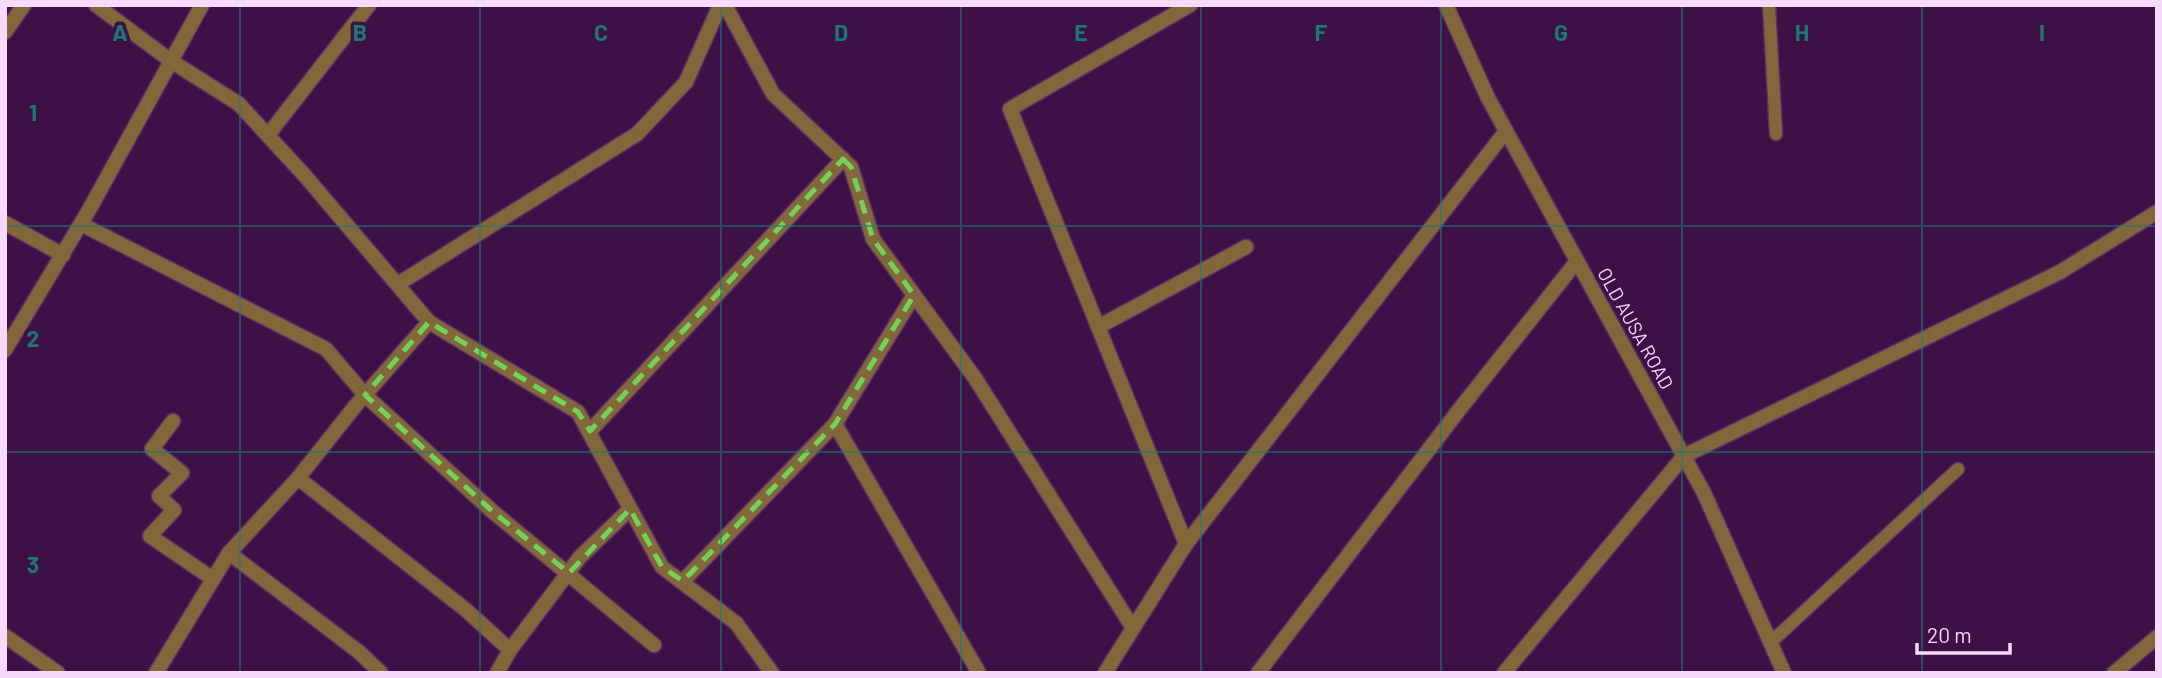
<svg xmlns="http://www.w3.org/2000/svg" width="2162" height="678" font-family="Barlow,sans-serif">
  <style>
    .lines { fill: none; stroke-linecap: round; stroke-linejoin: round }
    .service-casing { stroke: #5b3065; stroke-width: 15 }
    .minor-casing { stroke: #5b3065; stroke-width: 17 }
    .service { stroke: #82673b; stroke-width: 12 }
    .minor { stroke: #82673b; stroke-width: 14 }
    .marked { fill: none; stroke: #74d25b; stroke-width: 5; stroke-dasharray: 14 9; stroke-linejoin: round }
    .grid { fill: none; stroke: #1a7b75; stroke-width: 2; stroke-opacity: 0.55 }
    .labels { text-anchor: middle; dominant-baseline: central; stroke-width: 7; stroke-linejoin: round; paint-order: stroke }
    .street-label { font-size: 19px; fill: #f5dafc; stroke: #3e1048 }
    .grid-label { font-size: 23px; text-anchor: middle; font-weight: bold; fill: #1a7b75; stroke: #3e1048; stroke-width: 7; stroke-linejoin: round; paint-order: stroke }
  </style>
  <rect width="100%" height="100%" fill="#3e1048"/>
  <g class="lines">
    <defs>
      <g id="service">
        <polyline points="1769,5 1776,134"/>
        <polyline points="1770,643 1958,469"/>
      </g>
      <g id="minor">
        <polyline points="96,5 171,61 239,104 306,177 429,322"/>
        <polyline points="725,5 773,94 851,167 873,239 975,378 1133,628"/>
        <polyline points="1446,5 1488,98 1704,493 1784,673"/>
        <polyline points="5,32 24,5"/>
        <polyline points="268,135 369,5"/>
        <polyline points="5,223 63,255"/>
        <polyline points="81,224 326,349 365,395 492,511 654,645"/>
        <polyline points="398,284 637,134 686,82 720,5"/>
        <polyline points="1098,327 1246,247"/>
        <polyline points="5,350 89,210 202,5"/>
        <polyline points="173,421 152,449 182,473 159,496 174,510 150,536 213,579"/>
        <polyline points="835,424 979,673"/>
        <polyline points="590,431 843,159"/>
        <polyline points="1186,544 1010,109 1190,5"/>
        <polyline points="229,553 298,478"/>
        <polyline points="683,581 835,424 914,295"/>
        <polyline points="5,636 58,673"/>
        <polyline points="510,650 466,610 298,478 356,405 429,322 578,412 662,567 736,623 772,673"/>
        <polyline points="156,673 229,553 359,652 381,673"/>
        <polyline points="497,673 510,650 580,557 630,509"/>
        <polyline points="1105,673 1186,544 1506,131"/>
        <polyline points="1258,673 1459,410 1577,261"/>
        <polyline points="1504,673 1684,456 2060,272 2157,212"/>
        <polyline points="2114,673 2157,637"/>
      </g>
    </defs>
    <use href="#service" class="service-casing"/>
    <use href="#minor" class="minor-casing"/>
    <use href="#service" class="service"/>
    <use href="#minor" class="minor"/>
  </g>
  <path class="marked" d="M843,159L851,167L873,239L914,295L835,424L683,581L662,567L630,509L569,573L492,511L365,395L429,322L578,412L590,431Z"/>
  <path class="grid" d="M240,5V673M480,5V673M721,5V673M961,5V673M1201,5V673M1441,5V673M1682,5V673M1922,5V673M5,226H2157M5,452H2157"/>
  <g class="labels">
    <g class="street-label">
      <text transform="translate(1636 328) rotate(61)">OLD AUSA ROAD</text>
    </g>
  </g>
  <g class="grid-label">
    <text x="120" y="41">A</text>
    <text x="360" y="41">B</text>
    <text x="601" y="41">C</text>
    <text x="841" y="41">D</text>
    <text x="1081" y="41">E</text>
    <text x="1321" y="41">F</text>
    <text x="1561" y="41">G</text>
    <text x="1802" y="41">H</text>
    <text x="2042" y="41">I</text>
    <text x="33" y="121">1</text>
    <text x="33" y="347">2</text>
    <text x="33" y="573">3</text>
  </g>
  <rect width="2162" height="678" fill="none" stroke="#f5dafc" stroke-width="14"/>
  <path d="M1917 643v10h93v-10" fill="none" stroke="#f5dafc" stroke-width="3.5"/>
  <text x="1927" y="643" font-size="21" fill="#f5dafc" stroke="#3e1048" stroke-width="5" paint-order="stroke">20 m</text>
</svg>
